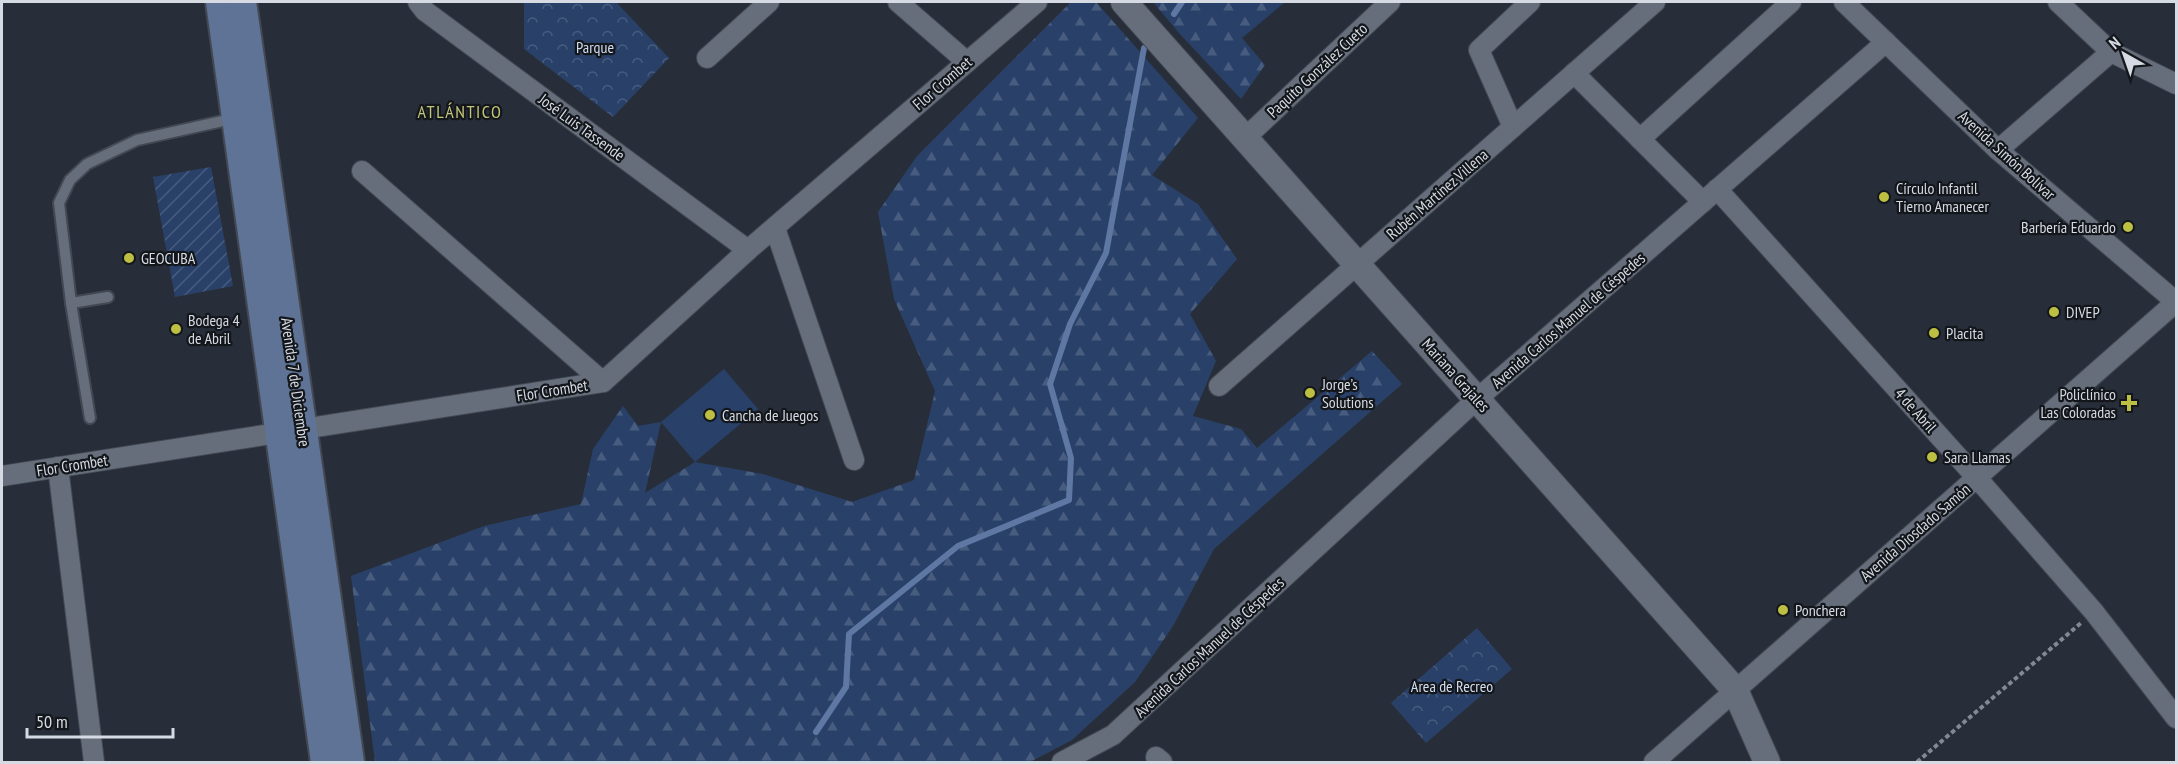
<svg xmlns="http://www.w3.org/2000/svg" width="2178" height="764" font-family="'PT Sans Narrow',sans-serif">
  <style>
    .grass { fill: #294169 }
    .forest { fill: url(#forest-firs) }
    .park { fill: url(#park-crowns) }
    .garden { fill: url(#garden-furrows) }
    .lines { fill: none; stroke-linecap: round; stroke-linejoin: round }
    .stream { stroke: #5e78a3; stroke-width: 6 }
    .service-casing { stroke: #434953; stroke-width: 14 }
    .minor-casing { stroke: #434953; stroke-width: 22 }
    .tertiary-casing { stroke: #434953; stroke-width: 28 }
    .secondary-casing { stroke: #434953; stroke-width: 32 }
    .path { stroke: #838992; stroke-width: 4; stroke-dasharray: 4.5 3; stroke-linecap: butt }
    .service { stroke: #666e7b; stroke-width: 10 }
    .minor { stroke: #666e7b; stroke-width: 20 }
    .tertiary { stroke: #666e7b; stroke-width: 26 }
    .secondary { stroke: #5e7396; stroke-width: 28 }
    .poi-dot { fill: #bdbf43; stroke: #13161b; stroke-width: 2 }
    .labels { text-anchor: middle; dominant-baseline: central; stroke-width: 4.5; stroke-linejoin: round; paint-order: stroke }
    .park-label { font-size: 16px; fill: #d2ddef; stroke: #13161b }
    .street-label { font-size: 16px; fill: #d6dbe3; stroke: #13161b }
    .poi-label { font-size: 16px; fill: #d6dbe3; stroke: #13161b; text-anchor: start }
    .neighbourhood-label { font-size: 18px; letter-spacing: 1.5px; fill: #c3c678; stroke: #13161b }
  </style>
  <defs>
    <pattern id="forest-firs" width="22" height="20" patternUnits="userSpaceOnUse" patternTransform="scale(1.5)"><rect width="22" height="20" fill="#294169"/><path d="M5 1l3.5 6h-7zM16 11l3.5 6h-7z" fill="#475c7e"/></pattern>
    <pattern id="park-crowns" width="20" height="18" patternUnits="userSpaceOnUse" patternTransform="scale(1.5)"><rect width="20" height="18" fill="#294169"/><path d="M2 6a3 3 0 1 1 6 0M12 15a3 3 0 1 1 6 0" fill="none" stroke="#475c7e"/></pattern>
    <pattern id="garden-furrows" width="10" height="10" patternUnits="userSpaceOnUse" patternTransform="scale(1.5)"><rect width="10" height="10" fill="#294169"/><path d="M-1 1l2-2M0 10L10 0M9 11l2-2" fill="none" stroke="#475c7e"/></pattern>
  </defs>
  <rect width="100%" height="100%" fill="#272e39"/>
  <polygon class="grass" points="724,369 758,409 695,462 661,422"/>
  <g class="forest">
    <polygon points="1071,2 1096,2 1198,118 1152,175 1198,204 1237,259 1190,314 1216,361 1193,416 1241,429 1257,448 1372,351 1402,384 1214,549 1173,626 1135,682 1072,740 1030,762 375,762 351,576 484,526 581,504 593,449 623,406 638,426 661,422 645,493 695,462 763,474 852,502 914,480 935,391 894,299 878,212 917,156"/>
    <polygon points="1153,2 1285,2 1242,38 1265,65 1241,99 1179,33"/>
  </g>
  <g class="park">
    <polygon points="524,2 616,2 669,58 613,117 524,49"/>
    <polygon points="1477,628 1512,669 1426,743 1391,703"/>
  </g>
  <polygon class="garden" points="211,167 233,286 175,297 153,177"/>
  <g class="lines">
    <g class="stream">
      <polyline points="1174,14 1182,2"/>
      <polyline points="816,732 846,687 849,634 958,546 1069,500 1071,458 1050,384 1070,324 1106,253 1144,48"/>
    </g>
    <defs>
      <g id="service">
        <polyline points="71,303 108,297"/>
        <polyline points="90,418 71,303 59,203 70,180 87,164 137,140 236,118"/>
      </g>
      <g id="minor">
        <polyline points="418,2 425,11 748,250"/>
        <polyline points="898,2 967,62"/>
        <polyline points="1844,2 1998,150 2176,302"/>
        <polyline points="2058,2 2111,52 2176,84"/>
        <polyline points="707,58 769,2"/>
        <polyline points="1574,73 1703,202"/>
        <polyline points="1513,127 1479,50 1530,2"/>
        <polyline points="1245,138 1390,2"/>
        <polyline points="1640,139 1791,2"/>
        <polyline points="1998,150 2111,52"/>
        <polyline points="362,171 603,382"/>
        <polyline points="1717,189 1977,478 2094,612 2176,718"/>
        <polyline points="775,228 854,460"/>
        <polyline points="1219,386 1655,2"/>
        <polyline points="58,467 94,762"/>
        <polyline points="2,476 603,382 748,250 1037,2"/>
        <polyline points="1156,757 1162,762"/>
        <polyline points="1062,762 1113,735 1477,399 1886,42"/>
        <polyline points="1654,762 2176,302"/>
      </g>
      <polyline id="tertiary" points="1124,2 1735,690 1767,762"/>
      <g id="secondary">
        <polyline points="220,2 325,762"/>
        <polyline points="242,2 350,762"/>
      </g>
    </defs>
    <use href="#service" class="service-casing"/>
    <use href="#minor" class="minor-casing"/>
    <use href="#tertiary" class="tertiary-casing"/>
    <use href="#secondary" class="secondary-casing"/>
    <polyline class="path" points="1917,762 2081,623"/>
    <use href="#service" class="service"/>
    <use href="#minor" class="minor"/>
    <use href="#tertiary" class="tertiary"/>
    <use href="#secondary" class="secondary"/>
  </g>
  <g class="poi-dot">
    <circle cx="1884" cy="197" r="6"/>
    <circle cx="2128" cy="227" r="6"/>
    <circle cx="129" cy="258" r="6"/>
    <circle cx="2054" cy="312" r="6"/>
    <circle cx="176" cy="329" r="6"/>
    <circle cx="1934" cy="333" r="6"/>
    <circle cx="1310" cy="393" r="6"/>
    <path d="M2126 394h6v6h6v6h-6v6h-6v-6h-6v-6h6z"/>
    <circle cx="710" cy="415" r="6"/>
    <circle cx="1932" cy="457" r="6"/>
    <circle cx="1783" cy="610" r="6"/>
  </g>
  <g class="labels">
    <g class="park-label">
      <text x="595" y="47">Parque</text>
      <text x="1452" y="686">Area de Recreo</text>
    </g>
    <g class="street-label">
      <text transform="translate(1317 70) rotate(-43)">Paquito González Cueto</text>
      <text transform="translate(942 83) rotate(-41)">Flor Crombet</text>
      <text transform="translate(582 127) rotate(36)">José Luis Tassende</text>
      <text transform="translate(2007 155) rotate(42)">Avenida Simón Bolívar</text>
      <text transform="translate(1437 194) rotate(-41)">Rubén Martínez Villena</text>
      <text transform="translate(1568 320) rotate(-41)">Avenida Carlos Manuel de Céspedes</text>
      <text transform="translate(1456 375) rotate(48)">Mariana Grajales</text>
      <text transform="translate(296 382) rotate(82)">Avenida 7 de Diciembre</text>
      <text transform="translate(552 390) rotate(-9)">Flor Crombet</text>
      <text transform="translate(1916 410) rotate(48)">4 de Abril</text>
      <text transform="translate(72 465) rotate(-9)">Flor Crombet</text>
      <text transform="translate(1915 532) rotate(-41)">Avenida Diosdado Samón</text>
      <text transform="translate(1209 647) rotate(-43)">Avenida Carlos Manuel de Céspedes</text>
    </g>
    <g class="poi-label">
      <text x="1896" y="188">Círculo Infantil<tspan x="1896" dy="18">Tierno Amanecer</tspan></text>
      <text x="2116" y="227" text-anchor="end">Barbería Eduardo</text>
      <text x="141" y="258">GEOCUBA</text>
      <text x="2066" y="312">DIVEP</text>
      <text x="188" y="320">Bodega 4<tspan x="188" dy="18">de Abril</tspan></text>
      <text x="1946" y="333">Placita</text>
      <text x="1322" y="384">Jorge’s<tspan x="1322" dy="18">Solutions</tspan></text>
      <text x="2116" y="394" text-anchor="end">Policlínico<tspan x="2116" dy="18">Las Coloradas</tspan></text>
      <text x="722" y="415">Cancha de Juegos</text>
      <text x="1944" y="457">Sara Llamas</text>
      <text x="1795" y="610">Ponchera</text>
    </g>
    <g class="neighbourhood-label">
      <text x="460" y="111">ATLÁNTICO</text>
    </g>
  </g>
  <rect width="2178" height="764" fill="none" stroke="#d6dbe3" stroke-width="6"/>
  <g transform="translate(2124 54) rotate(320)" stroke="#13161b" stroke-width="4.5" paint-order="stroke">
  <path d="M0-4.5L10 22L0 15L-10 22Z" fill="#d6dbe3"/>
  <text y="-9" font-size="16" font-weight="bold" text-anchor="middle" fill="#d6dbe3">N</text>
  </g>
  <path d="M27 728v9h146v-9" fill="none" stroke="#d6dbe3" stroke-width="3"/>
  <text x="36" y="728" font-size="18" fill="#d6dbe3" stroke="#13161b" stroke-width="4.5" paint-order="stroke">50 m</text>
</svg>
